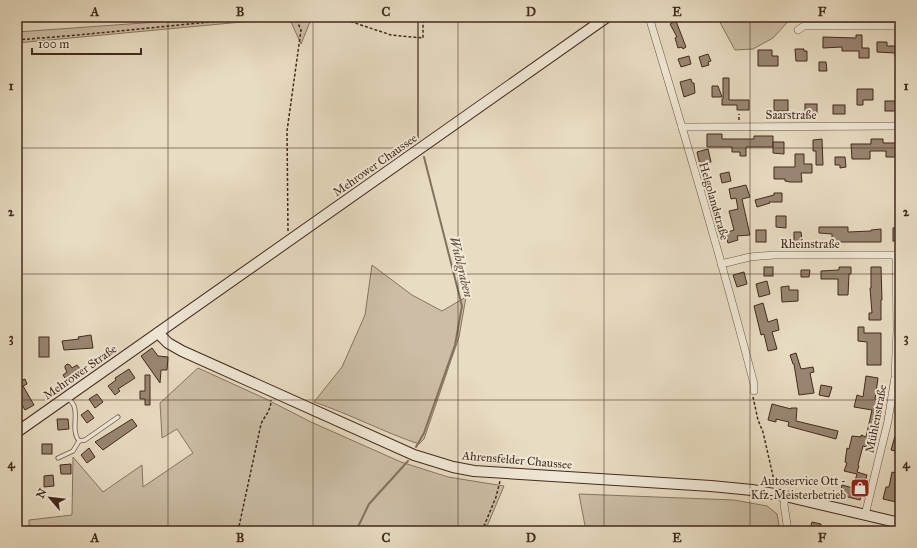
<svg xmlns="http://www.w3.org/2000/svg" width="917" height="548" font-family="'IM FELL Great Primer',serif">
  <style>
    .green { fill: #ccbea6; stroke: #887462 }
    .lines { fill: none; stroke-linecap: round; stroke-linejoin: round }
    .stream { stroke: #84705e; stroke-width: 2 }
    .building { fill: #998673; stroke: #43291d }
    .service-casing { stroke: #6c5646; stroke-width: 5 }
    .minor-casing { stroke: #6c5646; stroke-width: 8 }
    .secondary-casing { stroke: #43291d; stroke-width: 12 }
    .path { stroke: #43291d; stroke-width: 1.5; stroke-dasharray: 3 2; stroke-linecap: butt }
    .service { stroke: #f0e8d7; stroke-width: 3.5 }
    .minor { stroke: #f0e8d7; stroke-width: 7 }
    .secondary { stroke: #f0e8d7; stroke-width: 10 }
    .grid { fill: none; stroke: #43291d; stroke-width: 1; stroke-opacity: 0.55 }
    .labels { text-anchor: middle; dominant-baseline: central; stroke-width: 4; stroke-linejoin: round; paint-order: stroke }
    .street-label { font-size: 12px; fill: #43291d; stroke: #f0e8d7 }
    .poi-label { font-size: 12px; fill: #43291d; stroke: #f0e8d7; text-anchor: end }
    .water-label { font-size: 13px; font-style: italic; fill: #644c3e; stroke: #f0e8d7 }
    .neatline { fill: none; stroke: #43291d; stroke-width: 1.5 }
    .grid-label { font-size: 13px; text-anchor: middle; font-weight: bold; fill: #43291d }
  </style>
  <rect width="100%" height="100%" fill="#e8dcc2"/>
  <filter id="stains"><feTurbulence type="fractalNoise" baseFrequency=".005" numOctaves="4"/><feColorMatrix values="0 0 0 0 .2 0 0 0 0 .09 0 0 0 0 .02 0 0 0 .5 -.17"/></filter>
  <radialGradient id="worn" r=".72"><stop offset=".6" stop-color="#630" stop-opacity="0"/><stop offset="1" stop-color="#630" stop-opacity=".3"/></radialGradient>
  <g class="green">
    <polygon points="227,17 312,17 301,44 291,22 274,19 17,43 17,32"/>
    <polygon points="717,17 792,17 773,38 753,49 735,50"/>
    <path d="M372,265L412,295L442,311L466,297L459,337L424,439L419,444C383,432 350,414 314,402L342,367L365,315Z"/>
    <polygon points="198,368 266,399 311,422 401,462 448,477 504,486 485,531 29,531 29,520 72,515 73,457 103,492 142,465 143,487 193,453 177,429 162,438 160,403"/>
    <polygon points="579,494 734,500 767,506 777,514 780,531 586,531"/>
  </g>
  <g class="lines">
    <g class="stream">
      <polyline points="418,17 418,139"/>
      <polyline points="416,447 424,433 455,345 462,306 424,157"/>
      <polyline points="31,531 31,526"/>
      <polyline points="356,531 369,504 408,461"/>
    </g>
  </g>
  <g class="building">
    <polygon points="676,21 686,47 683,49 682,47 678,48 675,38 677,37 670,24"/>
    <polygon points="856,35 862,35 862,48 869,48 869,58 859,58 859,51 842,51 842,47 823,48 823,37 856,38"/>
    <polygon points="877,42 887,42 887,46 900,46 900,56 895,56 895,53 877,52"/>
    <polygon points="795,49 804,49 804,51 807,51 807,61 796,61"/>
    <polygon points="758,50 772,50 772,56 778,56 778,66 758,66"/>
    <polygon points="708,54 711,61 708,62 709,65 702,67 699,57"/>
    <polygon points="689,56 691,64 681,67 678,59"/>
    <polygon points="819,62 826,62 827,71 819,71"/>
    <polygon points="723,78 729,78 729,100 749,100 749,110 737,110 737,105 722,105 722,99 723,99"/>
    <polygon points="691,79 692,83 694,83 695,93 684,97 680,82"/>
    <polygon points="712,86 718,86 722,97 712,97"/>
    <polygon points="857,89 873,89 873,100 863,100 863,105 857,105"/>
    <rect x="774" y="100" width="14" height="11"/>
    <rect x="885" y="101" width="12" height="10"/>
    <rect x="805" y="104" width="12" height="10"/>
    <rect x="833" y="105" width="12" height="9"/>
    <polygon points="707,134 722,134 722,139 754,139 754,136 773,136 773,147 746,147 746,156 740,156 740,152 732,152 732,147 707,147"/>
    <polygon points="822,139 823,165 816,165 816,151 813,151 813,140"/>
    <polygon points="871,139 883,139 883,143 900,143 900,157 886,157 886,151 870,151 870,159 852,159 851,144 871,144"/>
    <polygon points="773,142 784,142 784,154 773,153"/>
    <polygon points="708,149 711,162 700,165 697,152"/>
    <polygon points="795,154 804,154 804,164 812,164 812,173 801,173 802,182 790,182 785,181 785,179 774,179 774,167 795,167"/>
    <polygon points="835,157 845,157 846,167 840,168 840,165 835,165"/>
    <polygon points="729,172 731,181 722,183 720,174"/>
    <polygon points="746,185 750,197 742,199 750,235 737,236 738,240 728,243 725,233 734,230 729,211 738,209 736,198 731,199 729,189"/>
    <polygon points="774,193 782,193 782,202 769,202 770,203 757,207 755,200 774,195"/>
    <polygon points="776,216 786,216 786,228 776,227"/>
    <polygon points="819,227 848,227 848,232 871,231 871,230 881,229 881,242 832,242 832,234 819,233"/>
    <rect x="893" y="228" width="7" height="13"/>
    <rect x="756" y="230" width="10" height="12"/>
    <polygon points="794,232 801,232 802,241 794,242"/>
    <rect x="764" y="267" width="9" height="9"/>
    <polygon points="839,267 851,267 851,274 849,274 848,295 838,295 838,279 821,279 821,271 839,270"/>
    <polygon points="871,267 881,267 882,300 881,300 881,320 869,320 869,313 872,313 870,288 871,288"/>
    <polygon points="801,270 810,270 809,277 801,277"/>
    <polygon points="744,272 747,284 737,287 733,275"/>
    <polygon points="767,281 770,294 759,297 756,284"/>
    <polygon points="789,286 789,290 798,290 798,301 782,302 781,287"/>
    <polygon points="763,303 768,322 777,319 779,330 772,332 777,349 768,351 764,334 761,335 754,306"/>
    <polygon points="858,327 864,327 864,333 881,333 881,365 867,365 867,342 858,341"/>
    <polygon points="91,335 93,348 64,350 62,341 79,339 78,337"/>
    <rect x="39" y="337" width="10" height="20"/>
    <polygon points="152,348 158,356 168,357 167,370 161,370 160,383 141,356"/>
    <polygon points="796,353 801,369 813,367 814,372 810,373 814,393 799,395 794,364 793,364 790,355"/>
    <polygon points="67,364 70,365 72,368 77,365 84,374 74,380 69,384 63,375 67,372 65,368 65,366"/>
    <polygon points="129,369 135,378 118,389 120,391 115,395 108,386 116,380 115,378"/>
    <polygon points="145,375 150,375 150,405 145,405 145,399 140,399 140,391 145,391"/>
    <polygon points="17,376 20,381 25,379 27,384 23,386 34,405 25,410 17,397"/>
    <polygon points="866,376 878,378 875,399 881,401 877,422 880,423 874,449 863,446 858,465 859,466 857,472 867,475 860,500 840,495 842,485 853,488 857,474 844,471 847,463 845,462 847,448 849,449 852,436 861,437 861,435 866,437 872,410 854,407 857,395 863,397"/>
    <polygon points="821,385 832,387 829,397 819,395"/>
    <polygon points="97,394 103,402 95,408 89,399"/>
    <polygon points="772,404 791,409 791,408 797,408 796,421 838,431 836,439 788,426 789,422 776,419 776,422 768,420"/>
    <polygon points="88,410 94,418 87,423 81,415"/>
    <polygon points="57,419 68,419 69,429 58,430"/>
    <polygon points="132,419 137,426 103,450 95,442"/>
    <polygon points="895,436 900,437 900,452 891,450"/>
    <rect x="42" y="444" width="10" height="10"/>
    <polygon points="89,448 95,457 87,463 81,455"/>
    <polygon points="71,464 71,474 61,474 60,465"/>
    <polygon points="892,472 900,474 899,490 896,502 883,499 886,487 889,487"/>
    <polygon points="53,475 54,486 44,487 44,476"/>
    <polygon points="812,522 821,524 820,531 810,529"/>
  </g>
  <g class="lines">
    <defs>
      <g id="service">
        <path d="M68,398C70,400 73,403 74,406C78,416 71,431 79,441L85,440L118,417"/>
        <polyline points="58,458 73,451 79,441"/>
      </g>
      <g id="minor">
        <path d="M649,17C686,139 722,261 754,384V391"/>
        <polyline points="798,30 804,26 900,26"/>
        <polyline points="682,128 686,127 900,126"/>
        <polyline points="721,264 750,257 774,255 900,255"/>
        <polyline points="785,496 784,504 788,531"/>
        <polyline points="865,515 888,421 895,377 897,330 896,255"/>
      </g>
      <g id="secondary">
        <polyline points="158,333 168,343 182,351 414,455 453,467 474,471 711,486 752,490 785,496 900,523"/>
        <polyline points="17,432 607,17"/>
      </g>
    </defs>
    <use href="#service" class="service-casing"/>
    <use href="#minor" class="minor-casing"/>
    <use href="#secondary" class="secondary-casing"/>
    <g class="path">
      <polyline points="801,17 801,21"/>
      <polyline points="296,20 334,19 346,20 391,35 423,38 423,17"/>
      <polyline points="17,40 78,35 261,17"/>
      <polyline points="739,120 739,114"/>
      <polyline points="288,231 287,131 301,30 297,21 290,17"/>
      <polyline points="753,397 758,420 763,432 775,485"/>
      <path d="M238,531L261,424C265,415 271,411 271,400"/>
      <polyline points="482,531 496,497 500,481"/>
    </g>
    <use href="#service" class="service"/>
    <use href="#minor" class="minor"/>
    <use href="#secondary" class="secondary"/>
  </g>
  <path class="grid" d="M168,17V531M313,17V531M458,17V531M604,17V531M750,17V531M17,148H900M17,274H900M17,400H900"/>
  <defs>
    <symbol id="shop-square" viewBox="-11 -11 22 22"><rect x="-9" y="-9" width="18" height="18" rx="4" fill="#8f2418" stroke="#f0e8d7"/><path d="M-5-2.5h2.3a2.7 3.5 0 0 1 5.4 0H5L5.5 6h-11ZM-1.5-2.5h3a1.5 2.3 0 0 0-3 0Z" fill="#fff"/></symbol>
  </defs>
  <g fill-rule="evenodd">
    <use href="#shop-square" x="849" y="477" width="22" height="22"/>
  </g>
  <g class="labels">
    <g class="street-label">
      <text x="791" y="115">Saarstraße</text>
      <text transform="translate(375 165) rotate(-35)">Mehrower Chaussee</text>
      <text transform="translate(714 201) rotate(74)">Helgolandstraße</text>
      <text x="810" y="244">Rheinstraße</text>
      <text transform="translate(80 372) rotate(-35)">Mehrower Straße</text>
      <text transform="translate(876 419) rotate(-79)">Mühlenstraße</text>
      <text transform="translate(517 460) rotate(5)">Ahrensfelder Chaussee</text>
    </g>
    <g class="poi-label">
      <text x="846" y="481">Autoservice Ott -<tspan x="846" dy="14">Kfz-Meisterbetrieb</tspan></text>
    </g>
    <g class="water-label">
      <text transform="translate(461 267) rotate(76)">Wuhlgraben</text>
    </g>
  </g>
  <rect width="917" height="548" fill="none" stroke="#e8dcc2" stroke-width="44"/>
  <g transform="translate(50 498) rotate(298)" stroke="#f0e8d7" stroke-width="3" paint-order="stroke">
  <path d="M0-3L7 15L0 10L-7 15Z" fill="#43291d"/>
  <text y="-6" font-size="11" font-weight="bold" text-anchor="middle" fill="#43291d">N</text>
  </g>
  <path d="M32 48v6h109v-6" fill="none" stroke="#43291d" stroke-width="2"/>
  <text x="38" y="48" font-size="12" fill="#43291d" stroke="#f0e8d7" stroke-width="3" paint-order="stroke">100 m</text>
  <rect x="22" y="22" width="873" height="504" class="neatline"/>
  <g class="grid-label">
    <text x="95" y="16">A</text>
    <text x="240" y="16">B</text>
    <text x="386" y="16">C</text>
    <text x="531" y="16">D</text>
    <text x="677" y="16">E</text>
    <text x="822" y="16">F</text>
    <text x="11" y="90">1</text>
    <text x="906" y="90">1</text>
    <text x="11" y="216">2</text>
    <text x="906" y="216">2</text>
    <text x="11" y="342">3</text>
    <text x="906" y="342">3</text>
    <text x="11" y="468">4</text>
    <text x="906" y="468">4</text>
    <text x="95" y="542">A</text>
    <text x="240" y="542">B</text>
    <text x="386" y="542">C</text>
    <text x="531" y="542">D</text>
    <text x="677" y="542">E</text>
    <text x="822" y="542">F</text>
  </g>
  <rect width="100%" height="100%" filter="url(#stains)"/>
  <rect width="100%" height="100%" fill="url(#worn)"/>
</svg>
